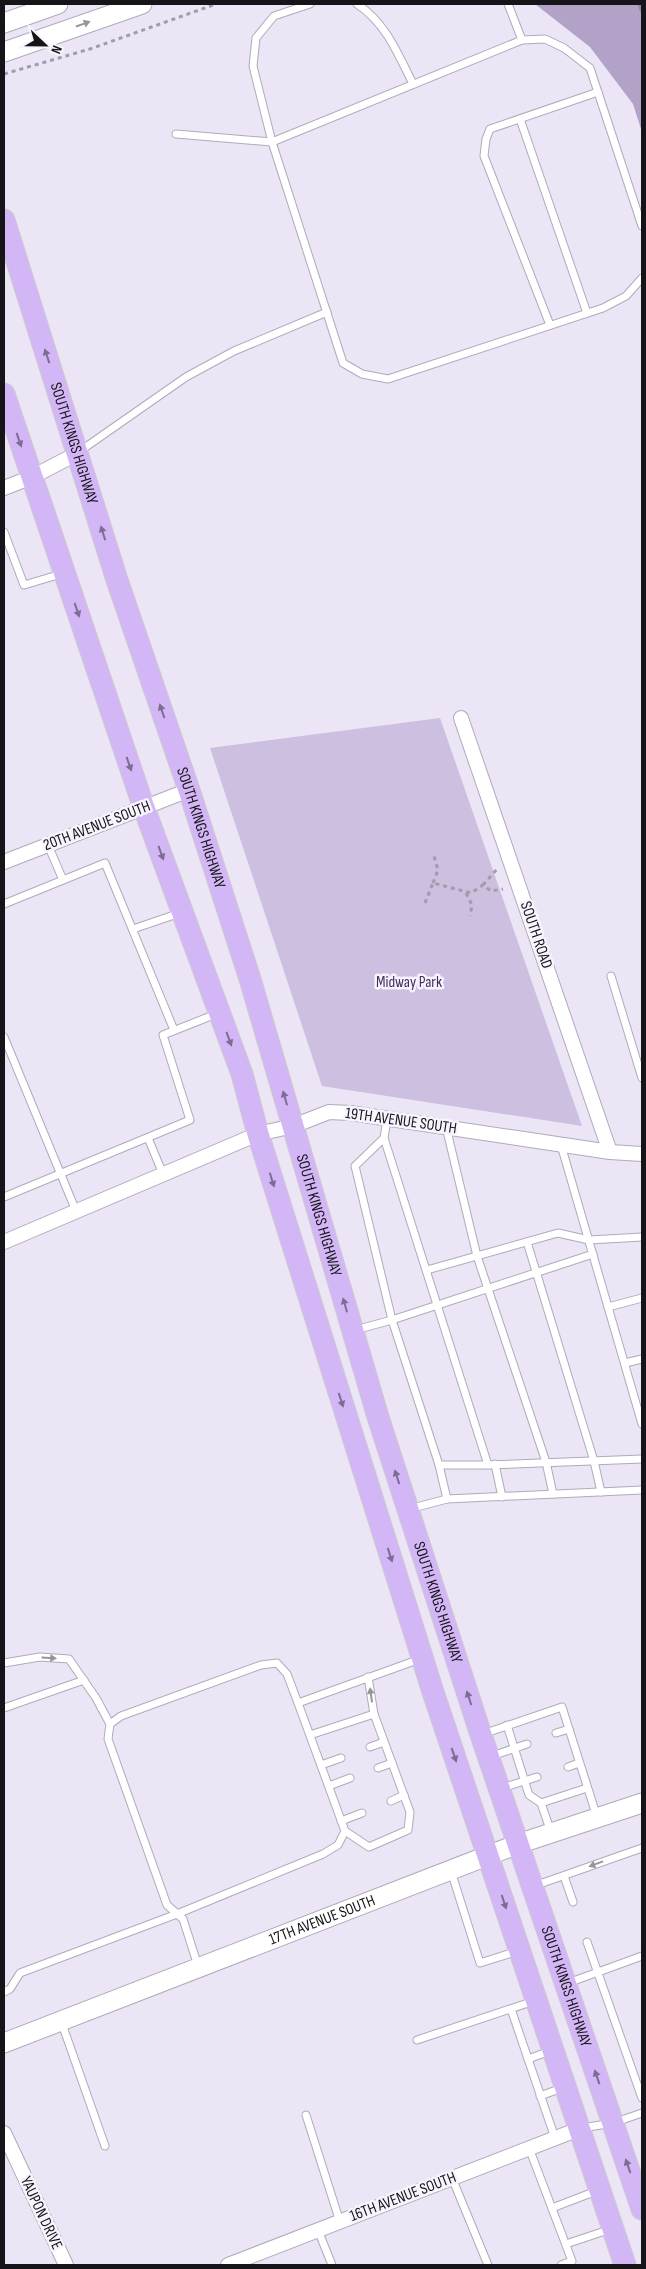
<svg xmlns="http://www.w3.org/2000/svg" width="646" height="2269" font-family="'Sofia Sans Condensed',sans-serif">
  <style>
    .green { fill: #ccbfe0 }
    .forest { fill: #b2a2c8 }
    .lines { fill: none; stroke-linecap: round; stroke-linejoin: round }
    .stream { stroke: #9687ac; stroke-width: 5 }
    .lane-casing { stroke: #b0aab9; stroke-width: 9 }
    .street-casing { stroke: #b0aab9; stroke-width: 16 }
    .secondary-casing { stroke: #b0aab9; stroke-width: 21 }
    .primary-casing { stroke: #cccbcc; stroke-width: 23 }
    .path { stroke: #a19ca9; stroke-width: 3; stroke-dasharray: 4 4; stroke-linecap: butt }
    .lane { stroke: #fff; stroke-width: 7 }
    .street { stroke: #fff; stroke-width: 14 }
    .secondary { stroke: #fff; stroke-width: 19 }
    .primary { stroke: #d3b6f6; stroke-width: 21 }
    .oneway { fill: #969598 }
    .oneway2 { fill: #7e6d93 }
    .labels { text-anchor: middle; dominant-baseline: central; stroke-width: 5; stroke-linejoin: round; paint-order: stroke }
    .street-label { font-size: 16px; fill: #161419; stroke: #f7f4fd }
    .park-label { font-size: 16px; fill: #442e5f; stroke: #f7f4fd }
  </style>
  <rect width="100%" height="100%" fill="#ebe5f5"/>
  <polygon class="green" points="440,718 582,1126 322,1086 210,748"/>
  <polygon class="forest" points="535,4 642,4 642,132 633,104 590,47"/>
  <g class="lines">
    <polyline class="stream" points="640,4 642,10"/>
    <defs>
      <g id="lane">
        <polyline points="310,4 274,16 256,38 253,66 272,142 343,363 362,374 388,379 603,308 626,296 642,278"/>
        <path d="M357,4C386,23 398,54 413,84"/>
        <polyline points="508,4 522,40"/>
        <polyline points="520,119 587,313"/>
        <polyline points="176,134 272,142 522,40 545,39 564,48 590,68 642,226"/>
        <polyline points="550,325 484,156 486,139 490,129 598,92"/>
        <polyline points="80,451 186,377 234,351 327,312"/>
        <polyline points="4,532 24,585 61,574"/>
        <polyline points="48,845 63,880"/>
        <polyline points="4,904 105,863 174,1030"/>
        <polyline points="133,929 180,913"/>
        <polyline points="611,976 642,1078"/>
        <polyline points="4,1037 76,1211"/>
        <polyline points="446,1127 477,1256 546,1462 553,1494"/>
        <polyline points="148,1138 163,1174"/>
        <polyline points="384,1138 488,1465 642,1459"/>
        <polyline points="561,1145 642,1424"/>
        <polyline points="4,1197 190,1120 163,1035 216,1014"/>
        <polyline points="527,1242 594,1461 601,1492"/>
        <polyline points="427,1270 558,1233 589,1240 642,1237"/>
        <polyline points="608,1307 642,1298"/>
        <polyline points="355,1330 392,1320 355,1166 384,1138 387,1119"/>
        <polyline points="625,1363 642,1359"/>
        <polyline points="495,1464 502,1497"/>
        <polyline points="439,1465 447,1499 642,1490"/>
        <polyline points="488,1465 439,1465 392,1320 593,1254"/>
        <polyline points="409,1509 447,1499"/>
        <polyline points="4,1663 40,1657 69,1659 96,1698 110,1724"/>
        <polyline points="4,1708 84,1680"/>
        <polyline points="507,1725 529,1795 541,1803"/>
        <polyline points="556,1733 569,1729"/>
        <polyline points="483,1734 562,1707 597,1817"/>
        <polyline points="310,1735 374,1714"/>
        <polyline points="370,1747 384,1742"/>
        <polyline points="492,1756 527,1744"/>
        <polyline points="321,1765 341,1758"/>
        <polyline points="568,1767 579,1763"/>
        <polyline points="378,1768 392,1763"/>
        <polyline points="329,1786 350,1778"/>
        <polyline points="502,1788 537,1777"/>
        <polyline points="391,1801 404,1795"/>
        <polyline points="341,1821 362,1813"/>
        <polyline points="345,1831 369,1847 408,1830 410,1812 374,1714 368,1677"/>
        <polyline points="551,1832 541,1803 587,1788"/>
        <polyline points="451,1871 480,1963 518,1951"/>
        <polyline points="564,1876 573,1902"/>
        <polyline points="534,1886 642,1848"/>
        <polyline points="587,1942 642,2098"/>
        <polyline points="198,1966 183,1919 167,1905 108,1739 110,1724 121,1716 261,1665 277,1663 287,1674 298,1703 420,1659"/>
        <polyline points="568,1983 642,1956"/>
        <polyline points="4,1992 10,1989 20,1973 177,1914 323,1854 338,1845 345,1831 298,1703"/>
        <polyline points="511,2009 555,2138"/>
        <polyline points="61,2021 105,2146"/>
        <polyline points="417,2040 534,2001"/>
        <polyline points="528,2059 550,2051"/>
        <polyline points="540,2096 562,2088"/>
        <polyline points="306,2115 340,2222"/>
        <polyline points="582,2128 613,2123 642,2113"/>
        <polyline points="529,2148 572,2261 561,2265"/>
        <polyline points="452,2178 488,2265"/>
        <polyline points="552,2208 599,2190"/>
        <polyline points="318,2230 332,2265"/>
        <polyline points="566,2244 611,2229"/>
      </g>
      <g id="street">
        <polyline points="4,488 32,477 78,453"/>
        <polyline points="461,718 610,1152"/>
        <polyline points="4,862 189,790"/>
        <polyline points="4,1242 258,1134 293,1126 329,1112 350,1113 610,1152 642,1154"/>
        <polyline points="4,2133 66,2265"/>
        <polyline points="228,2265 579,2129"/>
      </g>
      <g id="secondary">
        <polyline points="4,23 58,4"/>
        <polyline points="4,52 142,4"/>
        <path id="s1" d="M4,2043L518,1844L642,1803"/>
      </g>
      <g id="primary">
        <path id="s2" d="M4,220L117,580L189,790L250,979L378,1417L481,1735L642,2209"/>
        <polyline points="4,394 144,808 242,1074 258,1134 433,1692 625,2265"/>
      </g>
    </defs>
    <use href="#lane" class="lane-casing"/>
    <use href="#street" class="street-casing"/>
    <use href="#secondary" class="secondary-casing"/>
    <use href="#primary" class="primary-casing"/>
    <g class="path">
      <polyline points="4,74 90,49 216,4"/>
      <polyline points="433,883 438,870 434,856"/>
      <polyline points="483,885 497,869"/>
      <polyline points="466,893 472,905 470,916"/>
      <polyline points="425,903 433,883 471,893 483,885 491,891 503,889"/>
    </g>
    <use href="#lane" class="lane"/>
    <use href="#street" class="street"/>
    <use href="#secondary" class="secondary"/>
    <use href="#primary" class="primary"/>
  </g>
  <defs><path id="oneway-solid" d="M-6-.8H1V-3.2L6.5 0L1 3.2V.8H-6Z" transform="scale(1.25)"/></defs>
  <g class="oneway">
    <use href="#oneway-solid" transform="translate(83 24) rotate(-19)"/>
    <use href="#oneway-solid" transform="translate(49 1658) rotate(4)"/>
    <use href="#oneway-solid" transform="translate(371 1695) rotate(-98)"/>
    <use href="#oneway-solid" transform="translate(596 1864) rotate(160)"/>
  </g>
  <g class="oneway2">
    <use href="#oneway-solid" transform="translate(47 356) rotate(-108)"/>
    <use href="#oneway-solid" transform="translate(19 440) rotate(71)"/>
    <use href="#oneway-solid" transform="translate(103 533) rotate(-107)"/>
    <use href="#oneway-solid" transform="translate(77 610) rotate(71)"/>
    <use href="#oneway-solid" transform="translate(162 711) rotate(-109)"/>
    <use href="#oneway-solid" transform="translate(129 764) rotate(71)"/>
    <use href="#oneway-solid" transform="translate(161 853) rotate(70)"/>
    <use href="#oneway-solid" transform="translate(229 1039) rotate(70)"/>
    <use href="#oneway-solid" transform="translate(285 1098) rotate(-106)"/>
    <use href="#oneway-solid" transform="translate(272 1180) rotate(73)"/>
    <use href="#oneway-solid" transform="translate(345 1305) rotate(-106)"/>
    <use href="#oneway-solid" transform="translate(341 1400) rotate(72)"/>
    <use href="#oneway-solid" transform="translate(397 1477) rotate(-108)"/>
    <use href="#oneway-solid" transform="translate(390 1555) rotate(72)"/>
    <use href="#oneway-solid" transform="translate(469 1698) rotate(-108)"/>
    <use href="#oneway-solid" transform="translate(454 1755) rotate(71)"/>
    <use href="#oneway-solid" transform="translate(504 1902) rotate(72)"/>
    <use href="#oneway-solid" transform="translate(597 2077) rotate(-109)"/>
    <use href="#oneway-solid" transform="translate(628 2166) rotate(-109)"/>
  </g>
  <g class="labels">
    <g class="street-label">
      <text stroke="none"><textPath href="#s2" startOffset="234">SOUTH KINGS HIGHWAY</textPath></text>
      <text transform="translate(97 826) rotate(-21)">20TH AVENUE SOUTH</text>
      <text stroke="none"><textPath href="#s2" startOffset="639">SOUTH KINGS HIGHWAY</textPath></text>
      <text transform="translate(536 935) rotate(71)">SOUTH ROAD</text>
      <text transform="translate(401 1121) rotate(8)">19TH AVENUE SOUTH</text>
      <text stroke="none"><textPath href="#s2" startOffset="1044">SOUTH KINGS HIGHWAY</textPath></text>
      <text stroke="none"><textPath href="#s2" startOffset="1449">SOUTH KINGS HIGHWAY</textPath></text>
      <text stroke="none"><textPath href="#s1" startOffset="341">17TH AVENUE SOUTH</textPath></text>
      <text stroke="none"><textPath href="#s2" startOffset="1854">SOUTH KINGS HIGHWAY</textPath></text>
      <text transform="translate(403 2197) rotate(-21)">16TH AVENUE SOUTH</text>
      <text transform="translate(41 2213) rotate(65)">YAUPON DRIVE</text>
    </g>
    <g class="park-label">
      <text x="409" y="982">Midway Park</text>
    </g>
  </g>
  <rect width="646" height="2269" fill="none" stroke="#161419" stroke-width="10"/>
  <g transform="translate(45 45) rotate(112)" stroke="#f7f4fd" stroke-width="4" paint-order="stroke">
  <path d="M0-4L9 19L0 12L-9 19Z" fill="#161419"/>
  <text y="-8" font-size="14" font-weight="bold" text-anchor="middle" fill="#161419">N</text>
  </g>
</svg>
